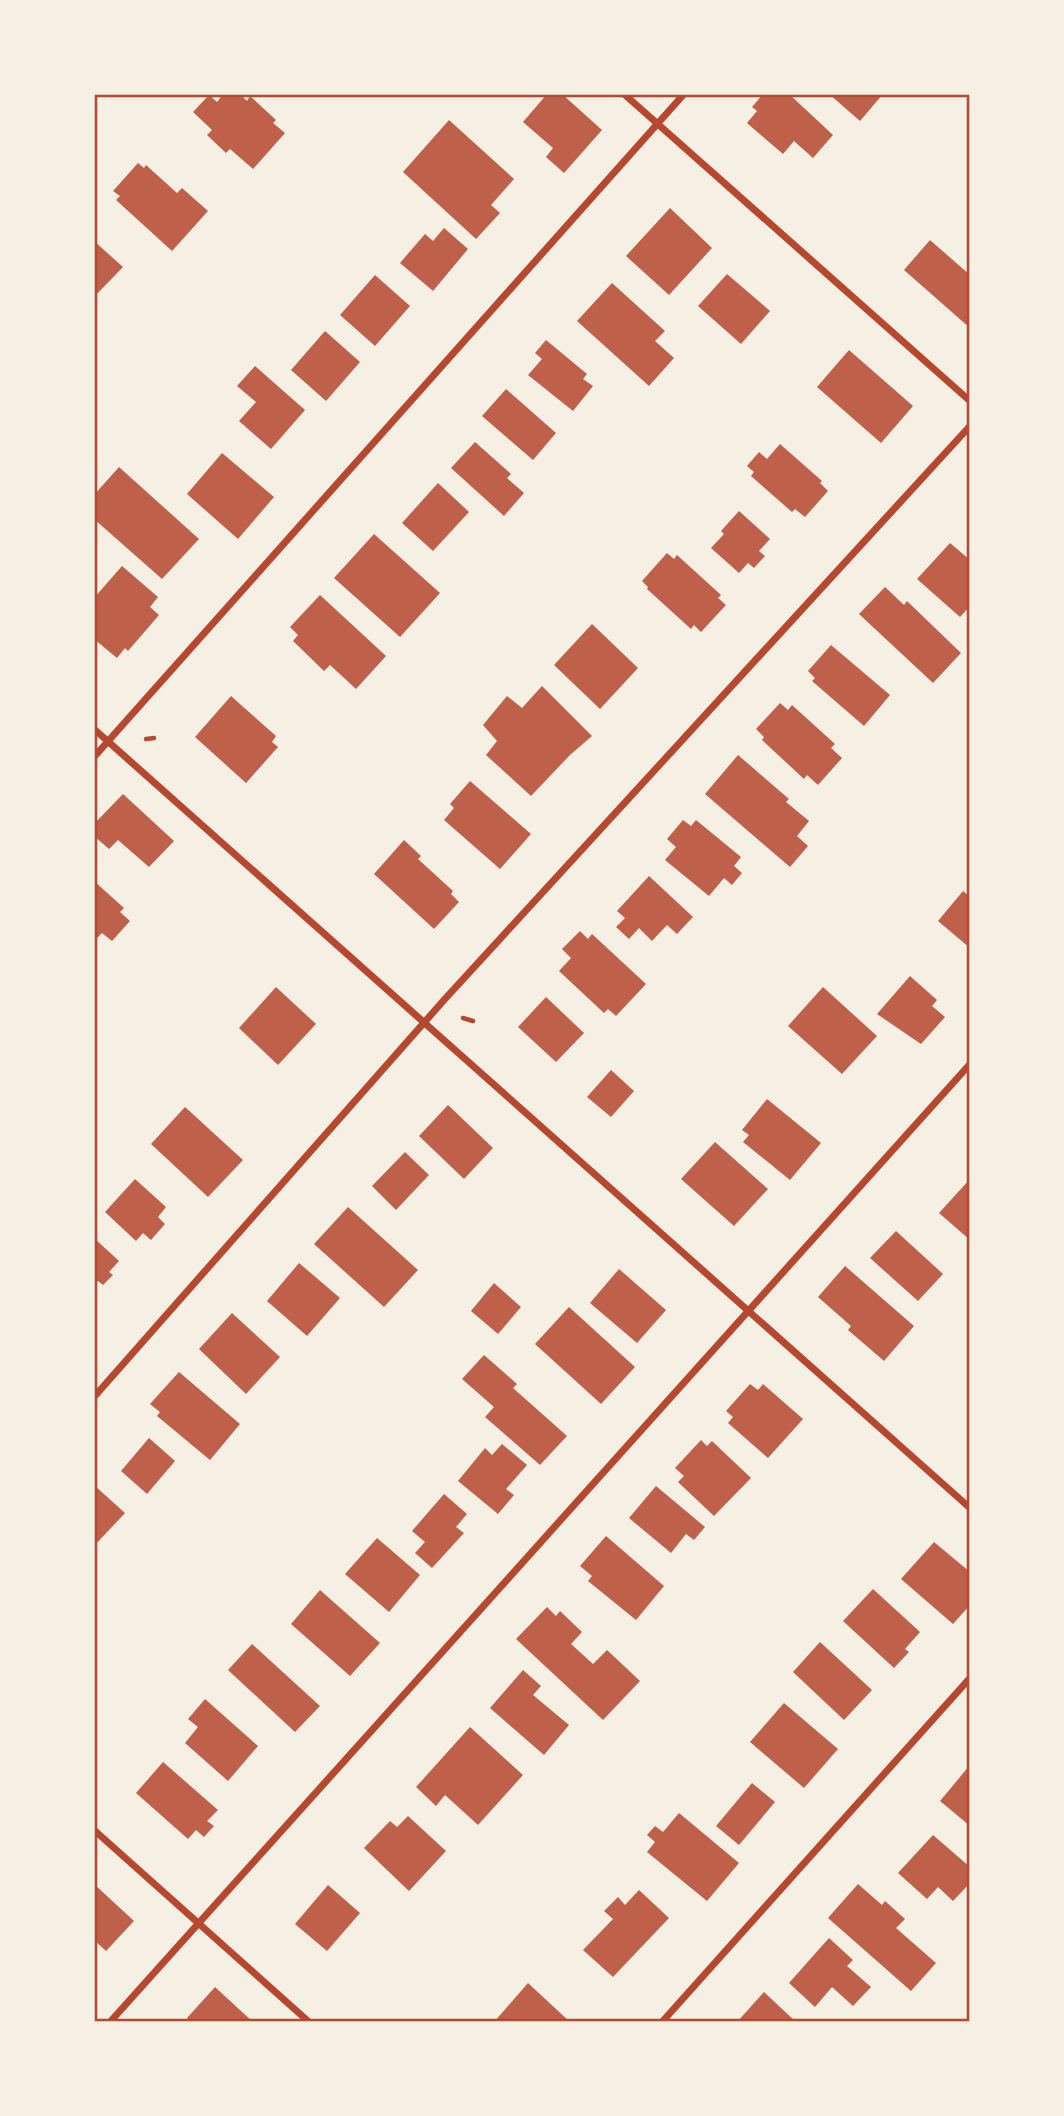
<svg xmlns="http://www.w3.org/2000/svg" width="1064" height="2116" font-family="Helvetica,sans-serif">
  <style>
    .building { fill: #bf614a }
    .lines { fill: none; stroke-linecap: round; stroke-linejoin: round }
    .path { stroke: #b5482f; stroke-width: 4.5 }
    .minor { stroke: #b5482f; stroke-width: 7 }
    .neatline { fill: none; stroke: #b5482f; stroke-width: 2.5 }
  </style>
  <rect width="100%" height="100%" fill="#f6efe4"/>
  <g class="building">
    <polygon points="223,94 240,94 247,101 250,96 276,120 273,123 285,133 253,169 230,149 226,153 207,135 212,130 193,112 209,95 217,102"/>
    <polygon points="547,94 562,94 602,130 564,173 546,157 553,148 523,122"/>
    <polygon points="763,94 789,94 833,135 813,158 794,141 783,154 747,123 757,111 752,107"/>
    <polygon points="829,94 883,94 860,121"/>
    <polygon points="449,120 514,179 491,205 500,213 476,239 403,172"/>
    <polygon points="138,163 144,168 146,165 177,193 182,188 208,211 172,251 116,200 120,196 113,191"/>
    <polygon points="670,208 712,248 669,295 626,256"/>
    <polygon points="444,228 468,249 433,291 400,263 425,234 433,241"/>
    <polygon points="930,240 970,275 970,328 904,270"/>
    <polygon points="94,241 123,267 94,297"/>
    <polygon points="727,274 770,311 741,344 698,306"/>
    <polygon points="375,275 410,306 375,346 340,315"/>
    <polygon points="612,283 665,331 655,341 674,358 649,386 577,321"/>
    <polygon points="325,331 360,362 326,401 291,370"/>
    <polygon points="546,340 587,374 583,379 593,386 573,411 528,375 542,359 535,353"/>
    <polygon points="849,350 913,406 881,443 817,387"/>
    <polygon points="255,366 305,410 271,449 239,421 256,402 237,386"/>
    <polygon points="506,389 556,433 533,460 482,416"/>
    <polygon points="475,442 511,474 507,478 524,493 504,516 451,468"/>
    <polygon points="780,444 822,481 820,483 828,491 805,517 795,509 792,512 751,476 754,472 747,466 759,452 767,459"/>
    <polygon points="222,453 274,497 238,539 187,494"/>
    <polygon points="119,467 199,539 162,579 94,519 94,495"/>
    <polygon points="438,483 469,512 433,551 402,523"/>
    <polygon points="739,511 770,539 759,551 765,556 754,568 748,563 739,573 711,548 724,534 721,531"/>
    <polygon points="374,534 440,593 400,637 334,578"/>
    <polygon points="950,543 970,560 970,606 960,617 917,579"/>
    <polygon points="667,553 674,559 677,555 721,595 718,598 726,605 701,632 694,625 691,629 647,589 648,587 642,581"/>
    <polygon points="122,566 158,597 150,607 159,615 128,651 125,648 117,658 94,639 94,629 97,627 94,625 94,598"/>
    <polygon points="885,587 904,605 907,601 961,653 933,683 859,614"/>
    <polygon points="320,595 386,656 356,689 330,665 324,671 293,641 298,635 290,627"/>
    <polygon points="592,624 638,668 600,709 554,665"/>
    <polygon points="831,645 890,695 864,726 812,681 815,678 808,671"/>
    <polygon points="542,686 592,736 570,755 531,796 486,755 497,741 483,725 507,696 522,708"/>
    <polygon points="231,696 276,736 272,742 278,747 246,783 195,737"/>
    <polygon points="780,703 788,710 792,705 835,744 831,748 842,758 818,785 807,775 804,779 762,740 764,737 756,729"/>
    <polygon points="738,755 789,799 786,802 809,821 797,836 808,846 790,867 705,794"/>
    <polygon points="470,781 531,834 500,869 444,820 454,808 450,804"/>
    <polygon points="123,794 174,841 149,867 118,840 109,849 94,836 94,824"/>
    <polygon points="683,820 691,826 696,820 741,857 734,866 742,873 732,885 724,878 709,896 665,860 676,847 667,839"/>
    <polygon points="404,840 421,856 418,859 453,891 451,894 459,902 434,929 374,874"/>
    <polygon points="649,876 693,917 677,934 667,925 652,941 639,928 629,939 616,927 625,918 617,911"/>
    <polygon points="94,881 124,908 120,912 130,921 112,941 102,933 94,941"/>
    <polygon points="963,891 970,897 970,948 938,921"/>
    <polygon points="580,931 588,939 592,934 646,984 616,1016 608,1009 604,1013 559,971 571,958 562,949"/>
    <polygon points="910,976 937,1000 932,1006 945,1017 921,1044 877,1014"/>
    <polygon points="276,987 316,1024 278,1065 239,1028"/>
    <polygon points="823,987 877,1036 842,1074 788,1026"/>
    <polygon points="546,997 584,1033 556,1062 518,1027"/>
    <polygon points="611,1070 634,1091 611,1117 587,1097"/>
    <polygon points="767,1099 821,1143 790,1180 743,1142 749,1135 742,1130"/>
    <polygon points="448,1105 493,1148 464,1179 419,1136"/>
    <polygon points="185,1107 243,1160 208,1197 151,1144"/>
    <polygon points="715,1142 768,1189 734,1226 681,1179"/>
    <polygon points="405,1152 429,1175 396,1210 372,1186"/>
    <polygon points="135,1179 166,1207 158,1217 165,1224 151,1240 143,1233 136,1241 105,1212"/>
    <polygon points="970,1179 970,1240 939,1213"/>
    <polygon points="348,1207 418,1270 384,1307 314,1244"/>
    <polygon points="896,1231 943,1274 918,1301 870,1258"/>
    <polygon points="94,1238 119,1261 109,1272 113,1275 103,1285 98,1281 94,1285"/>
    <polygon points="299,1263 340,1298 307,1336 267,1301"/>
    <polygon points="845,1266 914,1326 884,1361 848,1330 851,1326 818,1297"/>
    <polygon points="619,1269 666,1310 637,1343 590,1303"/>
    <polygon points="494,1283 521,1307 498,1334 471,1311"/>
    <polygon points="569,1307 635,1367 601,1404 535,1344"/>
    <polygon points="232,1313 280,1357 246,1394 199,1349"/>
    <polygon points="484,1355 517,1384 513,1388 567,1436 540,1465 485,1417 494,1407 462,1379"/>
    <polygon points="179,1372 240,1424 210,1460 157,1416 160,1412 150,1404"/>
    <polygon points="750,1384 758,1390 763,1384 803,1419 768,1458 728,1423 733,1417 726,1411"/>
    <polygon points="149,1438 175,1461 147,1494 121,1471"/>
    <polygon points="701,1440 707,1446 712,1441 751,1478 714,1516 678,1482 684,1476 675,1468"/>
    <polygon points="502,1444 527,1465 506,1489 514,1495 498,1514 458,1481 485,1448 492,1455"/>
    <polygon points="94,1485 125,1513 94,1546"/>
    <polygon points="656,1486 705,1527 694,1540 686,1534 671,1553 629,1518"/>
    <polygon points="444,1494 467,1514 456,1527 464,1533 432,1568 415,1553 425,1542 412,1531"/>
    <polygon points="606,1536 664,1586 636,1620 588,1581 592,1576 580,1566"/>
    <polygon points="377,1538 420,1575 389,1612 345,1574"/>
    <polygon points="934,1542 970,1572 970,1605 953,1624 901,1579"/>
    <polygon points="873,1589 920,1632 905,1649 909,1652 894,1668 843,1621"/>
    <polygon points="320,1590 380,1643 350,1676 291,1624"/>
    <polygon points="547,1607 556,1616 560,1611 582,1632 571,1644 593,1664 607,1650 640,1681 603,1720 516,1639"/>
    <polygon points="820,1642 872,1690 844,1720 793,1672"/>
    <polygon points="252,1644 320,1706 295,1732 228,1670"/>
    <polygon points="523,1670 541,1686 533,1695 569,1725 544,1755 490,1708"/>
    <polygon points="205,1699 258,1746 228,1781 185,1743 198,1727 188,1719"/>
    <polygon points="784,1703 838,1749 804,1788 750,1742"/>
    <polygon points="470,1727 523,1775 478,1825 445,1795 436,1806 416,1787"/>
    <polygon points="163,1762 218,1810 207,1821 214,1826 204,1837 196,1830 188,1839 136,1793"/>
    <polygon points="970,1765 970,1826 940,1801"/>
    <polygon points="752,1783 775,1802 739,1845 716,1826"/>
    <polygon points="679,1813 739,1863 707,1901 647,1852 655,1842 647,1835 655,1826 663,1832"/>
    <polygon points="408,1816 446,1851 409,1891 364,1848 390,1821 397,1827"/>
    <polygon points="933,1835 970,1867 970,1883 953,1901 938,1887 927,1899 898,1873"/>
    <polygon points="94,1884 134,1921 106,1951 94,1940"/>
    <polygon points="858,1884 882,1905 885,1901 905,1919 896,1928 936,1963 911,1991 828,1918"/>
    <polygon points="328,1885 360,1913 327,1951 295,1924"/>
    <polygon points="639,1890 669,1918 613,1977 583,1950 613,1919 604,1911 618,1897 625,1905"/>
    <polygon points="829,1938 853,1960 847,1966 871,1987 853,2006 832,1987 815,2007 789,1983"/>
    <polygon points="528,1983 570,2022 494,2022"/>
    <polygon points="215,1987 253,2022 191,2022 187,2018"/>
    <polygon points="764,1992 796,2022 737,2022"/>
  </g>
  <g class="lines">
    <g class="path">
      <polyline points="146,739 154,738"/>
      <polyline points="463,1018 473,1021"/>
    </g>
    <g class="minor">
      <polyline points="624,94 970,401"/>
      <polyline points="94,729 970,1508"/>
      <polyline points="94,757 684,94"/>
      <polyline points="94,1397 444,1000 970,426"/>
      <polyline points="94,1830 309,2022"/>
      <polyline points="110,2022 970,1064"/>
      <polyline points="662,2022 970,1678"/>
    </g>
  </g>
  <rect width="1064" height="2116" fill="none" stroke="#f6efe4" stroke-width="192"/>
  <rect x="96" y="96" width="872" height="1924" class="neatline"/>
</svg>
